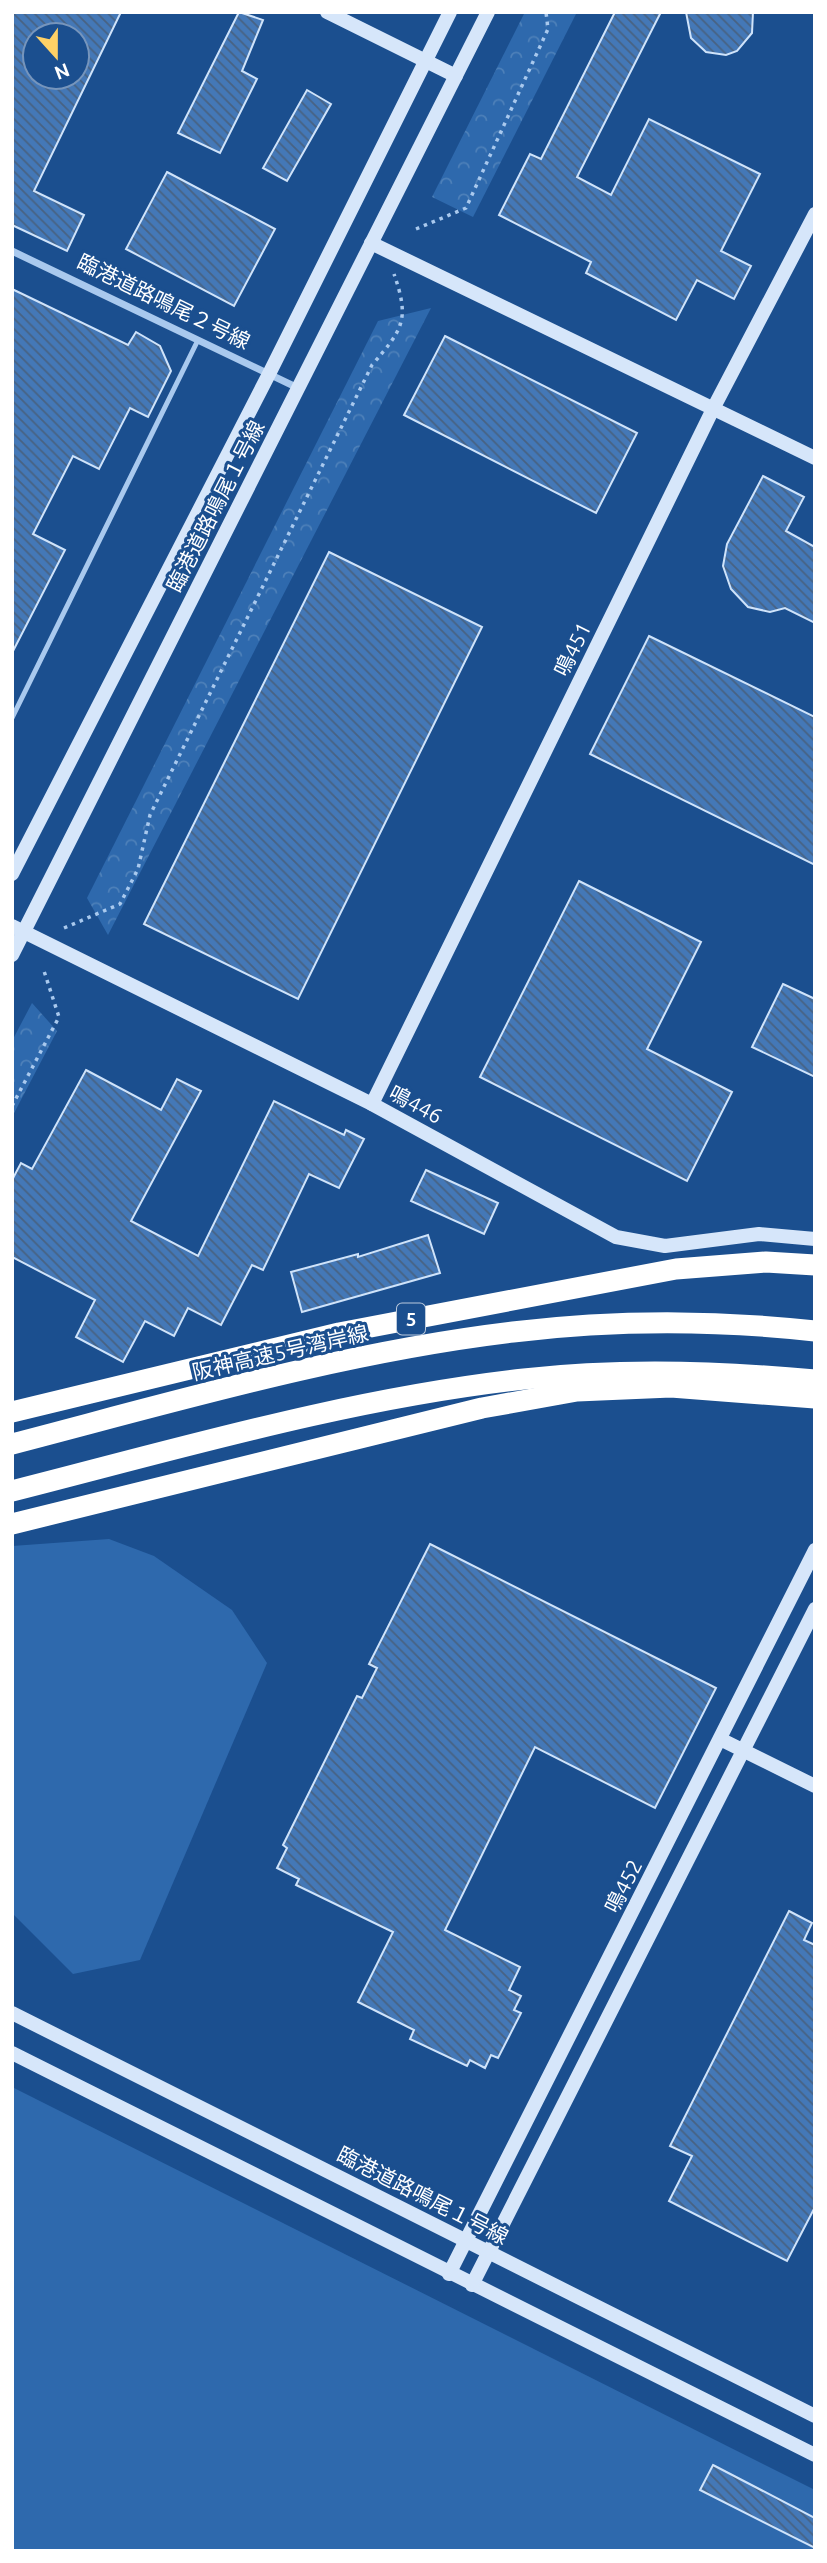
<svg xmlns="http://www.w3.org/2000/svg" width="827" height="2563" font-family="Ubuntu,'Noto Sans JP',sans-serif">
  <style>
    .forest { fill: url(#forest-crowns) }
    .green { fill: #2e69ad }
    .building { fill: url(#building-back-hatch); stroke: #cfe3fa; stroke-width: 2; fill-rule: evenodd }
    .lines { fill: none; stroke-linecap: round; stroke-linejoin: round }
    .path { stroke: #a9c9ee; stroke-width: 3.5; stroke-dasharray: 3.5 5; stroke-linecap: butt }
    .lane { stroke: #a9c9ee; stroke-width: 5 }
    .street { stroke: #a9c9ee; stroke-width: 7 }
    .secondary { stroke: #d6e6fa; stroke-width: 14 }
    .highway { stroke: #fff; stroke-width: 21 }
    .labels { text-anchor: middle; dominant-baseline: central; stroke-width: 6; stroke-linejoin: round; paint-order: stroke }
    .shield { fill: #1b4f8f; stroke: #bbcadd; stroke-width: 2 }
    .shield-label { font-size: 19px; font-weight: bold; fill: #fff }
    .street-label { font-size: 21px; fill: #fff; stroke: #1b4f8f }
  </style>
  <defs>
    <pattern id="forest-crowns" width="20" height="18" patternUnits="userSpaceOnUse" patternTransform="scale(1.75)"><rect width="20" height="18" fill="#2e69ad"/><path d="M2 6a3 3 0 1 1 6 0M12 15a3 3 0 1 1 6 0" fill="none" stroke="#4d80b9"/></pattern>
    <pattern id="building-back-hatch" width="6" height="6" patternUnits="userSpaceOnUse" patternTransform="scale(1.75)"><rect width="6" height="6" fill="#4478b7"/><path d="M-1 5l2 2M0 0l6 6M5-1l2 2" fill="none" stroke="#486282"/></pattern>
  </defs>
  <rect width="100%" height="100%" fill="#1b4f8f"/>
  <g class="forest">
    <polygon points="525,12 577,12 473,217 432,197"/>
    <polygon points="431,308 108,935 87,898 378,321"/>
    <polygon points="32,1003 57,1031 12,1117 12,1041"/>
  </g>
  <g class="green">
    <polygon points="109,1539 154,1556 232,1610 267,1663 140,1960 73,1974 12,1913 12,1546"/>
    <polygon points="12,2087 815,2490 815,2551 12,2551"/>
  </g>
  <g class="building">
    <path d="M12,12H121L34,191L84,215L67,251L12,225ZM35,35H77V77H35Z"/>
    <polygon points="239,12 263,20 242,71 257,79 220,153 178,133"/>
    <polygon points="615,12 661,12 577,177 611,195 649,119 760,174 721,251 751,266 734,299 697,280 676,320 586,273 591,262 499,215 530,154 541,159"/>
    <polygon points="686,12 753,12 752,33 737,51 726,55 706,52 691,38"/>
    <polygon points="307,90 331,104 287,181 263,168"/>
    <polygon points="167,172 275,229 234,306 126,249"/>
    <polygon points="12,289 128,345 136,332 160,346 171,371 148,417 130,408 99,469 73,456 33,534 65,550 12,653"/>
    <polygon points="445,336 637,433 596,513 404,415"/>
    <polygon points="763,476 804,497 786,531 815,547 815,623 785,608 770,612 748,607 731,589 723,566 727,544"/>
    <polygon points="329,552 482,627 298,999 144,924"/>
    <polygon points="649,636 815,717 815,865 590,754"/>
    <polygon points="579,881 701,942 647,1049 732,1092 687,1181 480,1077"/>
    <polygon points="783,984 815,999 815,1077 752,1047"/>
    <polygon points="86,1070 161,1110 177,1079 201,1091 131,1221 198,1256 274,1101 344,1135 346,1130 364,1139 339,1188 309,1174 263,1270 252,1265 221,1325 188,1308 174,1336 145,1321 123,1362 76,1337 95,1300 12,1257 12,1180 21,1163 32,1169"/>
    <polygon points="426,1170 498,1203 484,1234 411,1201"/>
    <polygon points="428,1235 440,1273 302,1312 291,1272 358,1254 358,1257"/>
    <polygon points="430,1544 716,1688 655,1808 535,1747 445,1930 520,1967 509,1990 521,1996 514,2010 521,2013 498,2058 491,2055 485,2068 470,2060 467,2066 410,2039 414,2030 358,2002 393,1932 296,1885 299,1879 277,1868 287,1848 283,1845 357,1696 362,1698 377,1668 369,1664"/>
    <polygon points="789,1911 812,1923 804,1940 815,1945 815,2207 787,2261 669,2201 692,2156 670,2146"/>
    <polygon points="713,2465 815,2518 815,2548 700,2490"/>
  </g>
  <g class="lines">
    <g class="path">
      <polyline points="416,229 466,208 548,29 546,12"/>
      <path d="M64,928L120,904L138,869L150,815L372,365C403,329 410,320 394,274"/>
      <polyline points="12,1106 59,1017 44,971"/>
    </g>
    <polyline class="lane" points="12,718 198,340"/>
    <polyline class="street" points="12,251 298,388"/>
    <g class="secondary">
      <polyline points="327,12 456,76"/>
      <polyline points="371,243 815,458"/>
      <polyline points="12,874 269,374 450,12"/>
      <polyline points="12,926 372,1104 616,1237 665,1246 759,1234 815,1239"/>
      <polyline points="12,955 488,12"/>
      <polyline points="372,1104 714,407 815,214"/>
      <polyline points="720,1739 815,1786"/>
      <polyline points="12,2013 815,2416"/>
      <polyline points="12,2053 815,2455"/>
      <polyline points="449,2274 815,1550"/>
      <polyline points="472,2285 815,1609"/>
    </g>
    <g class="highway">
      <polyline points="12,1412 339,1333 676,1269 766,1262 815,1265"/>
      <path d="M12,1444C177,1401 344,1352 513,1332C613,1320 715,1320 815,1331"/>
      <path d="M12,1491C181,1448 351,1398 524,1379C621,1368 718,1371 815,1380"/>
      <polyline points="12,1524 482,1408 577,1391 671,1387 815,1398"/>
    </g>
  </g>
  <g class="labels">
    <rect class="shield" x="397" y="1303.5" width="28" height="31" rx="5"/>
    <g class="shield-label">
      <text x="411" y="1319">5</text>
    </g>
    <g class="street-label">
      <text transform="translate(164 301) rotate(26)">臨港道路鳴尾２号線</text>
      <text transform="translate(215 506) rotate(-63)">臨港道路鳴尾１号線</text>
      <text transform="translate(572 649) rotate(-64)">鳴451</text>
      <text transform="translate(416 1104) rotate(28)">鳴446</text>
      <text transform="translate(280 1352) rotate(-13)">阪神高速5号湾岸線</text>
      <text transform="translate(623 1886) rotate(-63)">鳴452</text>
      <text transform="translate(423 2195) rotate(27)">臨港道路鳴尾１号線</text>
    </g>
  </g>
  <rect width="827" height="2563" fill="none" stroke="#ffffff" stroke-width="28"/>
  <g transform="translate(56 56) rotate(159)"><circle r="33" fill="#1b4f8f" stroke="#7695bc" stroke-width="2"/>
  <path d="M0-5L12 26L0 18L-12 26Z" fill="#ffd166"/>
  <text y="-10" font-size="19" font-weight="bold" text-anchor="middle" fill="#ffffff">N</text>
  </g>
</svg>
